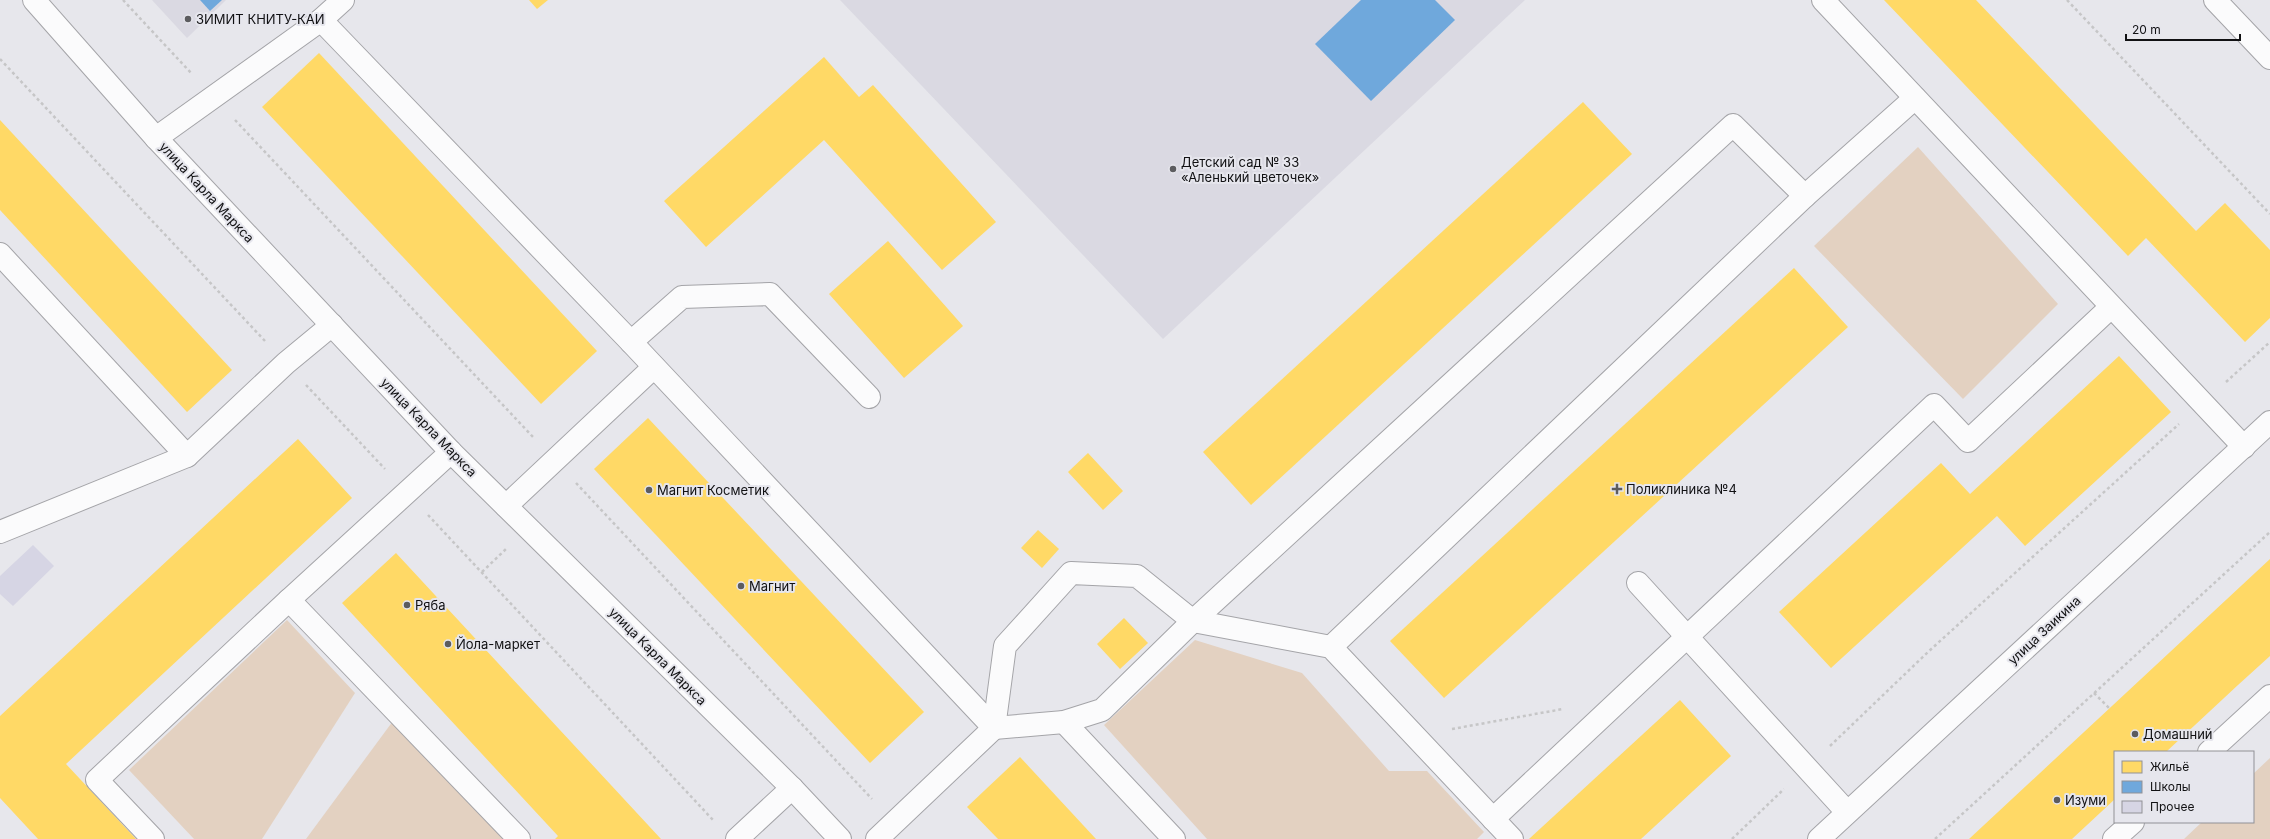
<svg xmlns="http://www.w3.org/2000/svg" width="2270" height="839" font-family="Inter,sans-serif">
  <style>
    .built { fill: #dad9e2 }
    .green { fill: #e3d1c1 }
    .homes { fill: #ffd966 }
    .schools { fill: #6fa8dc }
    .building { fill: #d6d5e4 }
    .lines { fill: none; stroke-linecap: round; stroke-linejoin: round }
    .minor-casing { stroke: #a4a4a8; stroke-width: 24 }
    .major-casing { stroke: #a4a4a8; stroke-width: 24 }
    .path { stroke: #c6c6c7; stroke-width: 2.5; stroke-dasharray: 3 3; stroke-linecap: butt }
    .minor { stroke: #fbfbfc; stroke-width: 22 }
    .major { stroke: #fbfbfc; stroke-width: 22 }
    .poi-dot { fill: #5c5c5f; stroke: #e6e6ed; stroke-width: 1.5 }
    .labels { text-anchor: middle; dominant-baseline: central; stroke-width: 4; stroke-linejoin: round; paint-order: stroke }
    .poi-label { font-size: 13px; fill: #111113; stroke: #e6e6ed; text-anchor: start }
    .street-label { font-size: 13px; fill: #111113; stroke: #e6e6ed }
  </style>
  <rect width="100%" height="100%" fill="#e7e7ec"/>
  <g class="built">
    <polygon points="152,0 226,0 187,38"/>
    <polygon points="840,0 1525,0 1163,339"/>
  </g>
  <g class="green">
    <polygon points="1918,147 2058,304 1963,399 1814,246"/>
    <polygon points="287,620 355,693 262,839 194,839 129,770"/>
    <polygon points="1195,640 1302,673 1389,771 1427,771 1484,832 1477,839 1207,839 1104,725"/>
    <polygon points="393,721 505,837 502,839 306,839"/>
    <polygon points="2270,758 2270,839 2184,839 2202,822 2253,822 2253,774"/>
  </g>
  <g class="homes">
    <polygon points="529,0 548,0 537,9"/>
    <polygon points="1884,0 1976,0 2196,231 2225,203 2270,250 2270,318 2245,342 2146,238 2128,256"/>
    <polygon points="319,53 597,351 541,404 262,107"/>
    <polygon points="824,57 859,97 873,85 996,222 942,270 824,140 706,247 664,201"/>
    <polygon points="1583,102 1632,154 1251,505 1203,452"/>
    <polygon points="0,120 232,370 187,412 0,210"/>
    <polygon points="888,241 963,326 904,378 829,294"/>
    <polygon points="1794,268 1848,327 1444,698 1390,641"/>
    <polygon points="2119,356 2171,412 2025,546 1997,516 1831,668 1779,612 1941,463 1970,494"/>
    <polygon points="648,418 924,712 870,763 594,469"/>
    <polygon points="298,439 352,498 66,764 136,839 38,839 0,798 0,716"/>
    <polygon points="1088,453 1123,491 1103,510 1068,472"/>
    <polygon points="1038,530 1059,549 1042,568 1021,548"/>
    <polygon points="396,553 661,839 555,839 558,836 342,603"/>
    <polygon points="2270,559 2270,656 2238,685 2166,752 2115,752 2115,799 2072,839 1969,839"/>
    <polygon points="1124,618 1148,643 1120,669 1097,644"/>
    <polygon points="1680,700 1731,756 1641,839 1529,839"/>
    <polygon points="1020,757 1096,839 998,839 967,807"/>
  </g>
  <g class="schools">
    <polygon points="200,0 222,0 210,11"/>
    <polygon points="1361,0 1435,0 1455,20 1371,101 1315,44"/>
  </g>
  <polygon class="building" points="33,545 54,566 13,606 0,594 0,576"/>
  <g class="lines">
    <defs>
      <g id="minor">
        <polyline points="34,0 156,138 451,452 792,788 840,839"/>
        <polyline points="1823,0 2244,447"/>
        <polyline points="321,20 631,342 994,728"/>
        <polyline points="156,138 321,20 343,0"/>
        <polyline points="0,254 187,456 286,363 332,325"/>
        <polyline points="631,342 682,297 770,294 869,397"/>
        <polyline points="451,452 289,600 519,839"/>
        <polyline points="506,506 654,367"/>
        <polyline points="0,532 187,456"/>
        <polyline points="1638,583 1847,812"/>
        <polyline points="1331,647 1805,196 1915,98"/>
        <polyline points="1064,722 1174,839"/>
        <polyline points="994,728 1064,722 1102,710 1193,621 1733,125 1805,196"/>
        <polyline points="2209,752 2270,696"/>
        <polyline points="1493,819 1934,405 1968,441 2111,307"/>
        <polyline points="153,839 97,780 289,600"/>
        <polyline points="737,839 792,788"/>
        <polyline points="877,839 994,728 1005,646 1071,573 1137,576 1193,621 1331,647 1512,839"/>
        <polyline points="1819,839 2270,422"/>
        <polyline points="2114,839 2133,822"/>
      </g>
      <polyline id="major" points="2215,0 2270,58"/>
    </defs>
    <use href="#minor" class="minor-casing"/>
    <use href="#major" class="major-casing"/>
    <g class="path">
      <polyline points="123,0 192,74"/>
      <polyline points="2067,0 2270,214"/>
      <polyline points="0,59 265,341"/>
      <polyline points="235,120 533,437"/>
      <polyline points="2226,382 2270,342"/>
      <polyline points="306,385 385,469"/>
      <polyline points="576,483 872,799"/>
      <polyline points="428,515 713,820"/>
      <polyline points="482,572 506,549"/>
      <polyline points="2094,693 2109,708"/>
      <polyline points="1452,729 1563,709"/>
      <polyline points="1830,746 1928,652 2179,424"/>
      <polyline points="1732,839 1784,789"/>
      <polyline points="1935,839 2270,532"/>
    </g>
    <use href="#minor" class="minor"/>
    <use href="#major" class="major"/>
  </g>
  <g class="poi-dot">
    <circle cx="188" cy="19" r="4"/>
    <circle cx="1173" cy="169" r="4"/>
    <path d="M1615 483h4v4h4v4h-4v4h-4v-4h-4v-4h4z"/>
    <circle cx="649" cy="490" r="4"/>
    <circle cx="741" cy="586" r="4"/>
    <circle cx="407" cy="605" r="4"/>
    <circle cx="448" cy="644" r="4"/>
    <circle cx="2135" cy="734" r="4"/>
    <circle cx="2057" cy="800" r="4"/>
  </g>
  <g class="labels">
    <g class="poi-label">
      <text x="196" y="19">ЗИМИТ КНИТУ-КАИ</text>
      <text x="1181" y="162">Детский сад № 33<tspan x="1181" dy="15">«Аленький цветочек»</tspan></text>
      <text x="1626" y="489">Поликлиника №4</text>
      <text x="657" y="490">Магнит Косметик</text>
      <text x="749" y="586">Магнит</text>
      <text x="415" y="605">Ряба</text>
      <text x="456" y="644">Йола-маркет</text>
      <text x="2143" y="734">Домашний</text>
      <text x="2065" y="800">Изуми</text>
    </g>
    <g class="street-label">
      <text transform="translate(207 192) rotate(47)">улица Карла Маркса</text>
      <text transform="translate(429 427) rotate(46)">улица Карла Маркса</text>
      <text transform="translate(2044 630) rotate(-43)">улица Заикина</text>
      <text transform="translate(658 656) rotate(45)">улица Карла Маркса</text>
    </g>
  </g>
  <rect x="2114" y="751" width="140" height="72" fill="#e6e6ed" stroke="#919196"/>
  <rect x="2122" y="761" width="20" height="12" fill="#ffd966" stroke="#919196"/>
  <text x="2150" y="771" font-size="12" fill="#111113">Жильё</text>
  <rect x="2122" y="781" width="20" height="12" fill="#6fa8dc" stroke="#919196"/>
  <text x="2150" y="791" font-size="12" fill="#111113">Школы</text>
  <rect x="2122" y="801" width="20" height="12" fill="#d6d5e4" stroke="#919196"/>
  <text x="2150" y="811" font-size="12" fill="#111113">Прочее</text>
  <path d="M2126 34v6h114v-6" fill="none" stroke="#111113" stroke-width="2"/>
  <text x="2132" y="34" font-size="12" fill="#111113" stroke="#e6e6ed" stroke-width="3" paint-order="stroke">20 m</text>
</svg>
